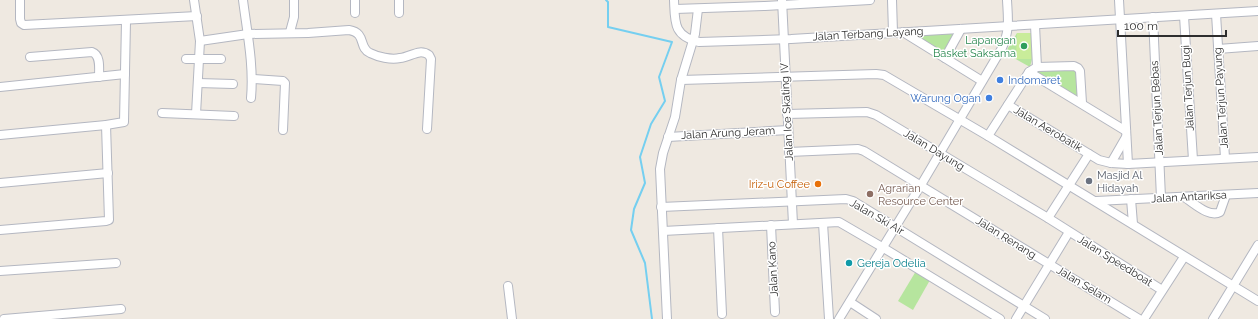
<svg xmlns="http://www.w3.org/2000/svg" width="1258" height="319" font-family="Raleway,sans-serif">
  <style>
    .green { fill: #b6e59e }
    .pitch { fill: #c9ec9a }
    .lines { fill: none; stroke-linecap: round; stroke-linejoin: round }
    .stream { stroke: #75cff0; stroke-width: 2 }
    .minor-casing { stroke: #b4b7c1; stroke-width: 10 }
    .minor { stroke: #fff; stroke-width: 8 }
    .leisure-dot { fill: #2e9e5b; stroke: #fff; stroke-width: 1.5 }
    .shop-dot { fill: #3f7fe0; stroke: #fff; stroke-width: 1.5 }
    .worship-dot { fill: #6b7280; stroke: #fff; stroke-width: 1.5 }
    .food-dot { fill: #e8710a; stroke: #fff; stroke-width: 1.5 }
    .education-dot { fill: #8d6e63; stroke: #fff; stroke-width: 1.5 }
    .culture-dot { fill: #0f9aa8; stroke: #fff; stroke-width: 1.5 }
    .labels { text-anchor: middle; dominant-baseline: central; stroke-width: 3; stroke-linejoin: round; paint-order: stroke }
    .street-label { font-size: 11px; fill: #2e2e2e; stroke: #fff }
    .leisure-label { font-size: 11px; fill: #27864d; stroke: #fff; text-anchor: end }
    .shop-label { font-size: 11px; fill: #366cbe; stroke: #fff; text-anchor: start }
    .worship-label { font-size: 11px; fill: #5b616d; stroke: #fff; text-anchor: start }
    .food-label { font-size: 11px; fill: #c56008; stroke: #fff; text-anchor: end }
    .education-label { font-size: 11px; fill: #785e54; stroke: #fff; text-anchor: start }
    .culture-label { font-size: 11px; fill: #0d838f; stroke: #fff; text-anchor: start }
  </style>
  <rect width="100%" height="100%" fill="#efe9e1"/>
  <g class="green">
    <polygon points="954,32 943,53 912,34"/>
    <polygon points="1017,33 1032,33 1032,59 1030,67 1005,53"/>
    <polygon points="1071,68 1076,72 1078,97 1038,74 1038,72 1039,70"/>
    <polygon points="916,271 930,280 913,310 898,301"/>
  </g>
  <polygon class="pitch" points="1017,33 1032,33 1032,59 1016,59"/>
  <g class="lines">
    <polyline class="stream" points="606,0 608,2 608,27 672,42 659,77 665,101 651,124 640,157 645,183 634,209 631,230 645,263 652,319"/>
    <defs>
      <g id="minor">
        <polyline points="20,0 20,19 21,23 24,25 197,16"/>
        <polyline points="194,0 200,41 196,114"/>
        <path d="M243,0C247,32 254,65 251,98"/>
        <polyline points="355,0 355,13"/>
        <polyline points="399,0 399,13"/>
        <path d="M674,0C675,22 673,36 699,42L791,39L1258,11"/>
        <polyline points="782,0 793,224"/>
        <polyline points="892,0 893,32"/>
        <polyline points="1119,0 1128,164"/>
        <polyline points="675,9 765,6 870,0"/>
        <polyline points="1216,14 1225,158"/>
        <polyline points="1184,16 1193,160"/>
        <polyline points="1153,17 1161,198"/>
        <polyline points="290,32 294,17 294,0"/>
        <polyline points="903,32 982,81"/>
        <path d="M200,41L248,34L308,33L349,30C367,33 358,48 370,53C378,57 391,60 400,58C411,57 419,48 429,55L431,59L427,129"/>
        <polyline points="1218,49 1258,46"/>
        <path d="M30,57L92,52C101,55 99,69 99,77"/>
        <polyline points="945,58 961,29"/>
        <polyline points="186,59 221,59"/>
        <polyline points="1037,67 1074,66 1078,68 1080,71 1082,103"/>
        <polyline points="1029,72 1126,131"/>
        <polyline points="253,79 283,81 285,83 283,130"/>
        <polyline points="681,80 876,74 884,75 988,136 1258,301"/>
        <polyline points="198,83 233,84"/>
        <polyline points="0,87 125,74"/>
        <polyline points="1008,105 1099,160 1111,163 1128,164 1258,157"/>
        <polyline points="162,113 234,116"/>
        <polyline points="787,114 867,112 876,115 1048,218 1162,290"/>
        <polyline points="0,135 106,125 124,122 126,21"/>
        <polyline points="988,136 1029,72 1037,67 1035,25"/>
        <polyline points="668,137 788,130"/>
        <polyline points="789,152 858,149 864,151 1139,319"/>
        <polyline points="1111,163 1126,137"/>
        <polyline points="0,183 108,173"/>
        <path d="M1184,197C1194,203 1209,218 1220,212L1226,195"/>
        <polyline points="1131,199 1133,224"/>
        <polyline points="1096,201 1258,193"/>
        <polyline points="661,207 846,199 853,201 1045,319"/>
        <polyline points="1048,218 1089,154"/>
        <polyline points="823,223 829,319"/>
        <polyline points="771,225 775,312"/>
        <polyline points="718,228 722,314"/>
        <polyline points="0,230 106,221 109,220 106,125"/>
        <polyline points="663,231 839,222 882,247 1000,319"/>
        <polyline points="0,271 116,263"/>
        <polyline points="508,286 512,319"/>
        <polyline points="850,302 876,319"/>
        <polyline points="4,319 121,309"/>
        <polyline points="667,319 660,169 663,153 675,117 681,80 695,34 698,9"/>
        <path d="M839,319L921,185L1002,48C1010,30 1008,19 1007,0"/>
        <polyline points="1016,319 1069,232"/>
        <polyline points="1144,319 1184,257"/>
        <polyline points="1213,319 1258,245"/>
      </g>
    </defs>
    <use href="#minor" class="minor-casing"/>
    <use href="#minor" class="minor"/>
  </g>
  <circle class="leisure-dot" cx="1024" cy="46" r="4"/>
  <g class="shop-dot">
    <circle cx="1000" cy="80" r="4"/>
    <circle cx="989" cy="98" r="4"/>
  </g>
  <circle class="worship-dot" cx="1089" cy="181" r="4"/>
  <circle class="food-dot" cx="818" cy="184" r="4"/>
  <circle class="education-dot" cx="870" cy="194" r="4"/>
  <circle class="culture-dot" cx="849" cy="263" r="4"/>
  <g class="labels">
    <g class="street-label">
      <text transform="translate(868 34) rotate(-3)">Jalan Terbang Layang</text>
      <text transform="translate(1188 88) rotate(-93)">Jalan Terjun Bugi</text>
      <text transform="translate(1221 98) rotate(-94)">Jalan Terjun Payung</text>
      <text transform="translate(1157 108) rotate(-93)">Jalan Terjun Bebas</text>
      <text transform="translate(787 112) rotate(-93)">Jalan Ice Skating IV</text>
      <text transform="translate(1048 129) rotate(31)">Jalan Aerobatik</text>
      <text transform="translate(728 133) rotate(-3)">Jalan Arung Jeram</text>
      <text transform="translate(934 150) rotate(31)">Jalan Dayung</text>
      <text transform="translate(1189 197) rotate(-3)">Jalan Antariksa</text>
      <text transform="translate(877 217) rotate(30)">Jalan Ski Air</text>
      <text transform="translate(1006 238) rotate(32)">Jalan Renang</text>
      <text transform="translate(1115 261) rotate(32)">Jalan Speedboat</text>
      <text transform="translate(773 269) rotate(-93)">Jalan Kano</text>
      <text transform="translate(1084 285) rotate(31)">Jalan Selam</text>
    </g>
    <g class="leisure-label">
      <text x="1016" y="40">Lapangan<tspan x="1016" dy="13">Basket Saksama</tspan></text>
    </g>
    <g class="shop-label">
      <text x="1008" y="80">Indomaret</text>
      <text x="981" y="98" text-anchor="end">Warung Ogan</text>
    </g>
    <g class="worship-label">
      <text x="1097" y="175">Masjid Al<tspan x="1097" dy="13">Hidayah</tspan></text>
    </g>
    <g class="food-label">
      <text x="810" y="184">Iriz-u Coffee</text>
    </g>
    <g class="education-label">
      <text x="878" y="188">Agrarian<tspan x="878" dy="13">Resource Center</tspan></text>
    </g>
    <g class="culture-label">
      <text x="857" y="263">Gereja Odelia</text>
    </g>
  </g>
  <path d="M1118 30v6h108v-6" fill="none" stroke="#2e2e2e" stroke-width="2"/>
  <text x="1124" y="30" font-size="12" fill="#2e2e2e" stroke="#ffffff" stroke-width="3" paint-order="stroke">100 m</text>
</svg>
